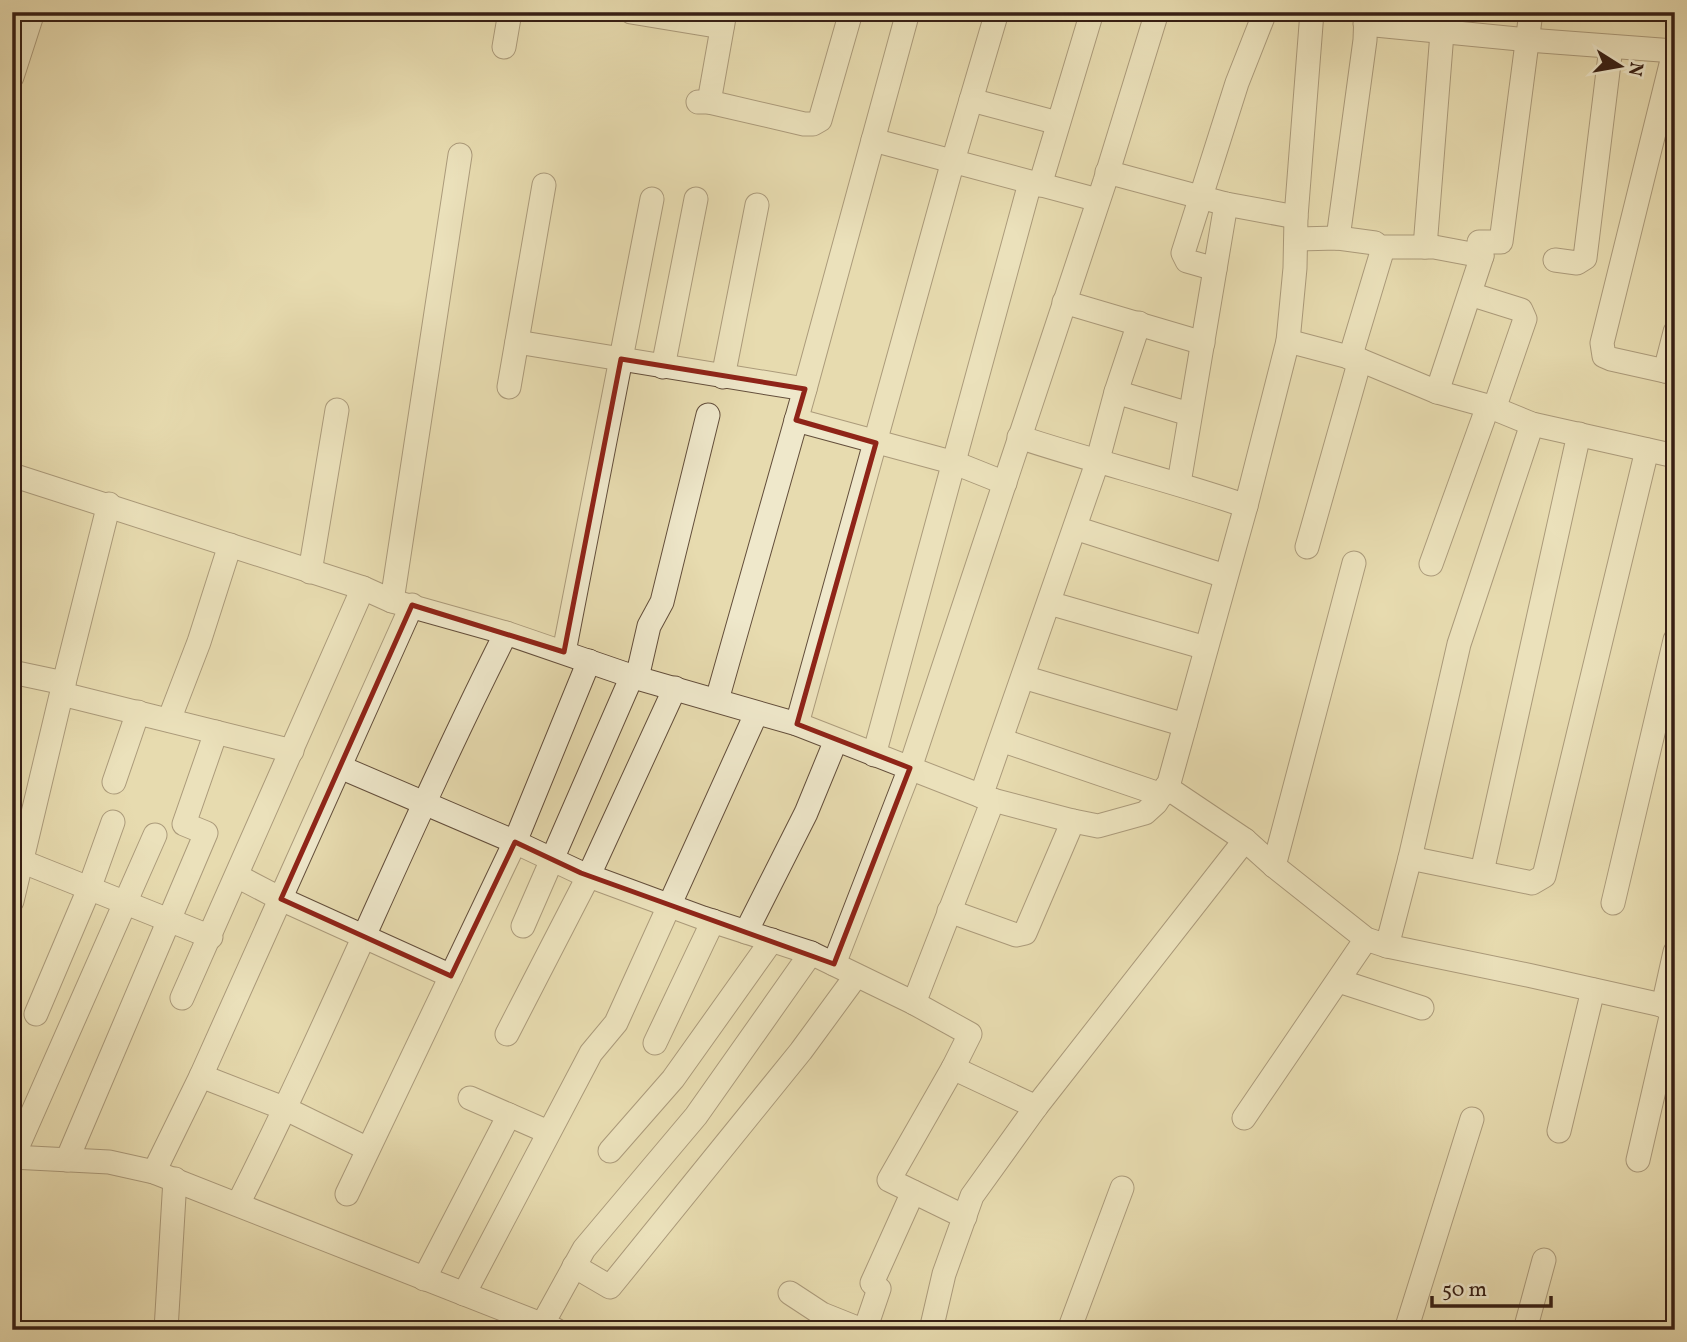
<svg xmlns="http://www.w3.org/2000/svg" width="1687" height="1342" font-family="Vollkorn,serif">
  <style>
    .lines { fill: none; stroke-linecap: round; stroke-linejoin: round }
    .minor-casing { stroke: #634e3b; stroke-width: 25 }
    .minor { stroke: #efe8cb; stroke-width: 23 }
    .marked { fill: none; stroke: #8f2418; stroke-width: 5; stroke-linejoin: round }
  </style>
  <rect width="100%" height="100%" fill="#e7dbaf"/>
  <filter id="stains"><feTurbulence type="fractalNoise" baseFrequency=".00286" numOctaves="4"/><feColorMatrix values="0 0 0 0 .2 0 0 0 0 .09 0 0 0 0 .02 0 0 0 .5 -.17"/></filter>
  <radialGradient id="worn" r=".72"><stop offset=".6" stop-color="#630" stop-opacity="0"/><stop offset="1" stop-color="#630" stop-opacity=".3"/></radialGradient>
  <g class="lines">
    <defs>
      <g id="minor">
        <polyline points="631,12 722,27"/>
        <polyline points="1365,24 1528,40 1674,51"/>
        <polyline points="504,47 510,12"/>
        <polyline points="12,77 33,12"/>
        <polyline points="971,100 1058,123"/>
        <polyline points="698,102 709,102 804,124 813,124 820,120 851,12"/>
        <polyline points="709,102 725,12"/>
        <polyline points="873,140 1098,200"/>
        <polyline points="1107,172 1226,204 1296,217"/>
        <polyline points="1040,185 1092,12"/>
        <polyline points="1338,238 1365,40 1366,12"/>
        <polyline points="1297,239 1338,238 1375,243 1380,247 1434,247 1482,256"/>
        <polyline points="1425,247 1442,33"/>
        <polyline points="1555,260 1577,263 1585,258 1611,47"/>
        <polyline points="1215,269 1187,261 1183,253 1237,83 1265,12"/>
        <polyline points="1470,294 1521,310 1525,319 1494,409"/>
        <polyline points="1064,302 1203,343"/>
        <polyline points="1675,332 1665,371 1675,373"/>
        <polyline points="1288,341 1360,360 1437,392 1488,406 1532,424 1675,456"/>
        <polyline points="517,342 805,389"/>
        <polyline points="1350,358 1381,255 1380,247"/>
        <polyline points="663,367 696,199"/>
        <polyline points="1665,371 1611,359 1604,356 1602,343 1675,48"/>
        <polyline points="723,377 757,205"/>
        <polyline points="509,387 544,185"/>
        <polyline points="1116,392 1189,414"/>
        <polyline points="1437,392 1482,256 1479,242 1501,242 1531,12"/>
        <polyline points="796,420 955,463 1005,483"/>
        <path d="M1019,437C1094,462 1171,480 1246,506"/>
        <polyline points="12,475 363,588 392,601 506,633 637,678 797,724 989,799 1073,821 1098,826 1145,813 1156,803 1169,783 1246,506 1288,341 1295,268 1296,217 1312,12"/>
        <polyline points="1179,483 1226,204"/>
        <polyline points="1075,528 1225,576"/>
        <polyline points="1307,547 1360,360"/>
        <polyline points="1431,564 1488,406"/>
        <polyline points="310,572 337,410"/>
        <polyline points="392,601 460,155"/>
        <polyline points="1049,603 1206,648"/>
        <polyline points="564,652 652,199"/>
        <polyline points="12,672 64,683"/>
        <polyline points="1023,677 1185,725"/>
        <polyline points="637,678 649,626 662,602 708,415"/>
        <polyline points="62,694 292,751"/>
        <polyline points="717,700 805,389 908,12"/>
        <polyline points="169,720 199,642 230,545"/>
        <polyline points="797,724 953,161 997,12"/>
        <polyline points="1001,740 1162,795"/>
        <polyline points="874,755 1030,183"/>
        <polyline points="340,767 515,842 581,873 703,918 811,953 914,1003 970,1034 953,1068 889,1180 965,1217"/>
        <polyline points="114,782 138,712"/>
        <polyline points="1166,787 1245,840 1274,866 1366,939 1387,946 1532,976 1675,1008"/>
        <polyline points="981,796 1097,463 1116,392 1139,323"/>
        <polyline points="1410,858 1532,883 1544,876 1647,450"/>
        <polyline points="21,861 211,937"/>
        <polyline points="1274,866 1354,563"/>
        <polyline points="1482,872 1579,434"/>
        <polyline points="237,876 281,899 451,976"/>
        <polyline points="12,901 64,683 109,504"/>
        <polyline points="1613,903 1675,640"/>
        <polyline points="949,911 1016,935 1025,933 1073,821"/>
        <polyline points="523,926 632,676"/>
        <polyline points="746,932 806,813 836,740"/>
        <polyline points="1387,946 1410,858 1459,644 1532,424"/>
        <polyline points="834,964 910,768 1105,181 1157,12"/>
        <polyline points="1339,981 1422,1008"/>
        <polyline points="182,998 363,588"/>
        <polyline points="914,1003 993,800"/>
        <polyline points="1663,1006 1675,952"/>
        <polyline points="36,1014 89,889 113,822"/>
        <polyline points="507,1034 589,875 675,688"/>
        <polyline points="655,1043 713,921"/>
        <polyline points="953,1068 1036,1107"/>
        <polyline points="201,1076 286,1109 368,1149"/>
        <polyline points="470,1098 548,1132"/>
        <polyline points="1244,1118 1366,939"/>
        <polyline points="1559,1131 1593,990"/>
        <polyline points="610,1151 673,1079 772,940"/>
        <polyline points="12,1157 109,1162 154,1172 556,1330"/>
        <polyline points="13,1157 155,835"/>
        <polyline points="67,1160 206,833 184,824 216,732"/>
        <polyline points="1638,1160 1673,1008"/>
        <polyline points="154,1172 201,1076 412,605"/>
        <polyline points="347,1194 515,842 589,661"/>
        <path d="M238,1204C333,1016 411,821 506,633"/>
        <polyline points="574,1266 610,1287 801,1051 856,976"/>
        <polyline points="424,1279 509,1115"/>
        <polyline points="790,1293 822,1314 862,1330"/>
        <polyline points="464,1294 591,1053 616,1023 756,714"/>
        <polyline points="542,1325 584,1249 696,1116 811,953"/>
        <polyline points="166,1330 175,1179"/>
        <polyline points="865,1330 879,1289 872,1283 913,1192"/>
        <polyline points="931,1330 944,1274 972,1196 1036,1107 1245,840"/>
        <polyline points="1069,1330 1122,1188"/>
        <polyline points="1406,1330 1472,1119"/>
        <polyline points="1525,1330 1544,1260"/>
      </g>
    </defs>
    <use href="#minor" class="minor-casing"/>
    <use href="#minor" class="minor"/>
  </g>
  <path d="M0 0H1687V1342H0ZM621,359L805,389L796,420L876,443L797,724L910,768L834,964L581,873L515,842L451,976L281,899L412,605L564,652Z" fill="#e7dbaf" fill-opacity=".55" fill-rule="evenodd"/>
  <path class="marked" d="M621,359L805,389L796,420L876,443L797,724L910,768L834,964L581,873L515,842L451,976L281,899L412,605L564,652Z"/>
  <rect width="1687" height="1342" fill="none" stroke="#e7dbaf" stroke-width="42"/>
  <rect x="14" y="14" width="1659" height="1314" fill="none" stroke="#371f14" stroke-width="3.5"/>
  <rect x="21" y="21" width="1645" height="1300" fill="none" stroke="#371f14" stroke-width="2"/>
  <g transform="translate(1620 66) rotate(101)" stroke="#efe8cb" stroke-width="5" paint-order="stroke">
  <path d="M0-5L12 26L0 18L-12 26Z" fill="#371f14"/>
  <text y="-10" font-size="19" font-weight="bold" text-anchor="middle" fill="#371f14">N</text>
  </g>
  <path d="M1432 1296v10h119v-10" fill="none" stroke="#371f14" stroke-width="3.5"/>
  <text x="1442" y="1296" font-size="21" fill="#371f14" stroke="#efe8cb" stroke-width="5" paint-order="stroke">50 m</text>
  <rect width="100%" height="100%" filter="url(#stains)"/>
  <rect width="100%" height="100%" fill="url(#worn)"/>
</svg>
